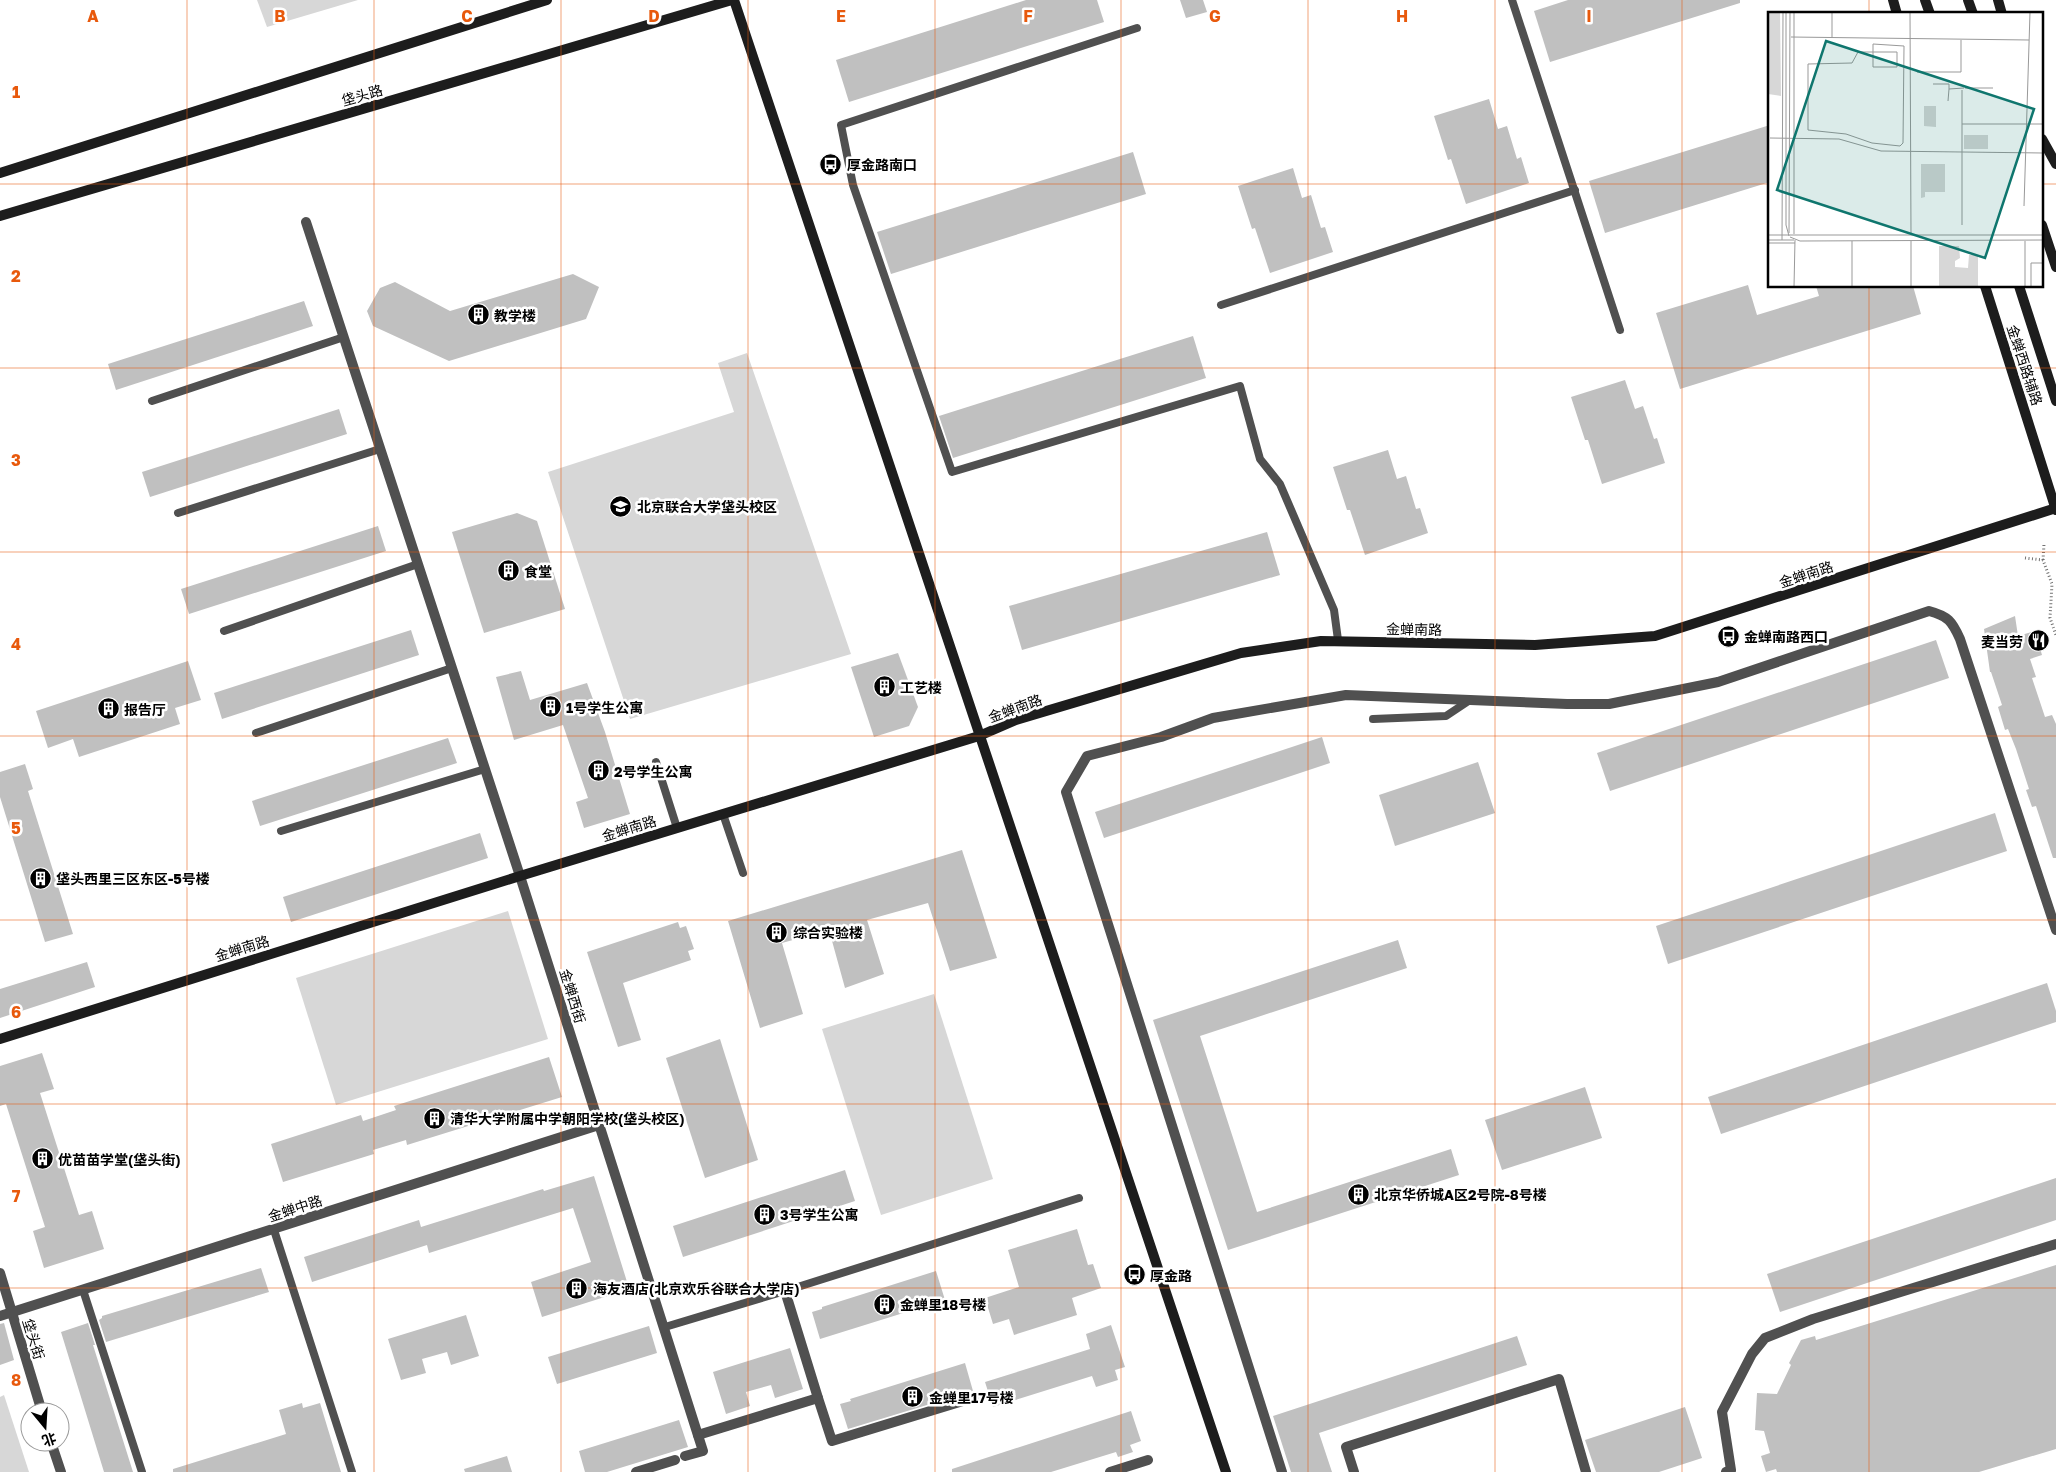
<svg xmlns="http://www.w3.org/2000/svg" width="2056" height="1472" font-family="'Golos Text','Noto Sans SC',sans-serif">
  <style>
    .green { fill: #d7d7d7 }
    .building { fill: #c0c0c0 }
    .lines { fill: none; stroke-linecap: round; stroke-linejoin: round }
    .path { stroke: #727272; stroke-width: 3; stroke-dasharray: 1 2.5; stroke-linecap: butt }
    .lane { stroke: #505050; stroke-width: 8 }
    .street { stroke: #505050; stroke-width: 10 }
    .secondary { stroke: #1d1d1d; stroke-width: 10 }
    .grid { fill: none; stroke: #e8590c; stroke-width: 1; stroke-opacity: 0.55 }
    .labels { text-anchor: middle; dominant-baseline: central; stroke-width: 5; stroke-linejoin: round; paint-order: stroke }
    .street-label { font-size: 14px; fill: #000; stroke: #fff }
    .poi-label { font-size: 14px; font-weight: bold; fill: #000; stroke: #fff; text-anchor: start }
    .inset-road { fill: none; stroke: #999; stroke-width: 1 }
    .view { fill: #0f766e; fill-opacity: 0.15; stroke: #0f766e; stroke-width: 2.5 }
    .inset-edge { fill: none; stroke: #000; stroke-width: 2.5 }
    .grid-label { font-size: 16px; text-anchor: middle; font-weight: bold; fill: #e8590c; stroke: #fff; stroke-width: 5; stroke-linejoin: round; paint-order: stroke }
  </style>
  <rect width="100%" height="100%" fill="#fff"/>
  <g class="green">
    <polygon points="257,0 358,0 267,27"/>
    <polygon points="747,353 851,654 630,719 548,472 734,412 718,363"/>
    <polygon points="508,911 548,1039 336,1105 296,978"/>
    <polygon points="934,994 993,1179 881,1215 822,1029"/>
    <polygon points="4,1395 29,1472 0,1472 0,1397"/>
  </g>
  <g class="building">
    <polygon points="1026,0 1097,0 1104,22 849,102 836,60"/>
    <polygon points="1180,0 1203,0 1207,12 1186,18"/>
    <polygon points="1568,0 1740,0 1740,3 1550,62 1534,11"/>
    <polygon points="1489,99 1498,129 1507,126 1517,159 1521,157 1529,183 1466,204 1451,159 1448,160 1434,116"/>
    <polygon points="1770,125 1770,182 1605,233 1589,181"/>
    <polygon points="1133,152 1146,194 891,274 877,232"/>
    <polygon points="1293,168 1302,198 1311,195 1321,228 1325,227 1333,252 1270,273 1255,228 1252,229 1238,186"/>
    <polygon points="573,274 599,287 586,319 449,361 373,326 367,311 380,288 395,282 450,311"/>
    <polygon points="1748,285 1757,315 1819,296 1816,286 1913,286 1921,314 1680,389 1656,313"/>
    <polygon points="304,301 313,326 116,390 108,364"/>
    <polygon points="1193,336 1206,378 953,458 939,416"/>
    <polygon points="1625,380 1635,409 1643,406 1654,439 1657,438 1665,463 1602,484 1588,440 1585,440 1571,397"/>
    <polygon points="339,409 347,434 150,497 142,472"/>
    <polygon points="1388,450 1397,479 1406,476 1416,509 1420,508 1428,533 1365,555 1350,510 1347,510 1333,467"/>
    <polygon points="517,513 537,521 565,609 484,633 452,532"/>
    <polygon points="378,526 386,551 189,614 181,589"/>
    <polygon points="1267,532 1280,575 1022,650 1009,606"/>
    <polygon points="2015,616 2018,636 2035,631 2042,655 2030,659 2036,677 2032,678 2045,717 2052,715 2056,724 2056,858 2053,858 2036,806 2032,807 2026,790 2029,789 2016,749 2008,729 2005,730 1998,707 2002,705 1991,672 1990,672 1984,629"/>
    <polygon points="411,630 419,655 222,719 214,693"/>
    <polygon points="1936,640 1949,678 1610,791 1597,753"/>
    <polygon points="898,653 918,707 909,726 874,737 851,667"/>
    <polygon points="188,661 201,700 175,708 180,724 79,757 73,739 48,748 36,711"/>
    <polygon points="521,671 530,700 587,683 605,732 630,814 584,828 576,802 588,798 563,725 514,740 496,677"/>
    <polygon points="1322,737 1330,763 1104,838 1095,812"/>
    <polygon points="448,738 457,763 260,826 252,801"/>
    <polygon points="1478,762 1495,813 1395,846 1379,795"/>
    <polygon points="25,764 33,789 28,791 73,934 45,942 0,797 0,772"/>
    <polygon points="1995,813 2007,851 1668,964 1656,926"/>
    <polygon points="480,833 488,858 291,922 283,897"/>
    <polygon points="962,850 997,958 950,971 928,903 867,920 884,974 845,988 829,930 782,943 803,1014 760,1028 728,921"/>
    <polygon points="678,922 680,928 686,926 694,949 688,951 691,960 623,983 641,1040 618,1047 587,952"/>
    <polygon points="1398,940 1407,968 1200,1036 1257,1212 1451,1149 1459,1175 1228,1250 1153,1020"/>
    <polygon points="87,962 95,987 0,1018 0,989"/>
    <polygon points="2047,983 2056,1011 2056,1022 1721,1134 1708,1097"/>
    <polygon points="720,1039 758,1160 705,1178 666,1058"/>
    <polygon points="42,1053 54,1089 40,1093 79,1215 92,1211 104,1249 44,1268 33,1231 45,1227 6,1104 0,1106 0,1066"/>
    <polygon points="549,1057 562,1097 407,1145 406,1140 373,1150 374,1154 283,1182 271,1144 361,1115 363,1121 396,1110 394,1106"/>
    <polygon points="1585,1087 1602,1138 1502,1170 1485,1120"/>
    <polygon points="845,1170 855,1201 683,1257 673,1226"/>
    <polygon points="594,1176 628,1285 613,1291 614,1294 542,1317 531,1282 591,1262 573,1208 429,1253 427,1245 312,1282 304,1257 419,1220 421,1227 543,1189 544,1191"/>
    <polygon points="2056,1178 2056,1220 1780,1312 1767,1274"/>
    <polygon points="1077,1229 1088,1265 1093,1264 1101,1288 1072,1298 1077,1315 1014,1335 1009,1319 993,1324 985,1298 1019,1287 1008,1250"/>
    <polygon points="2056,1265 2056,1449 1979,1472 1777,1472 1776,1469 1766,1472 1761,1456 1770,1453 1764,1431 1755,1430 1757,1393 1777,1394 1791,1365 1789,1363 1801,1340 1815,1336 1816,1340"/>
    <polygon points="261,1268 269,1292 106,1342 99,1320 102,1318 102,1316"/>
    <polygon points="936,1271 945,1300 820,1339 812,1312 822,1309 822,1307"/>
    <polygon points="466,1315 479,1356 451,1365 447,1352 422,1359 426,1373 401,1380 388,1339"/>
    <polygon points="4,1323 14,1360 0,1365 0,1324"/>
    <polygon points="88,1323 95,1345 93,1345 133,1472 104,1472 61,1332"/>
    <polygon points="1111,1325 1125,1367 1115,1370 1118,1380 1096,1387 1092,1376 993,1407 985,1382 1090,1349 1086,1334"/>
    <polygon points="649,1326 657,1353 557,1384 548,1357"/>
    <polygon points="1517,1336 1527,1365 1319,1433 1332,1472 1291,1472 1273,1416"/>
    <polygon points="790,1348 803,1389 775,1398 771,1385 746,1392 750,1406 726,1414 713,1372"/>
    <polygon points="965,1363 973,1391 848,1429 840,1404 851,1401 850,1399"/>
    <polygon points="302,1403 303,1408 320,1403 341,1472 173,1472 173,1469 286,1434 279,1410"/>
    <polygon points="1685,1407 1702,1458 1659,1472 1596,1472 1585,1440"/>
    <polygon points="1131,1411 1141,1441 1130,1445 1133,1452 1118,1457 1116,1452 1051,1472 952,1472 952,1469"/>
    <polygon points="679,1420 688,1447 607,1472 585,1472 579,1451"/>
    <polygon points="507,1456 512,1472 465,1472 464,1469"/>
  </g>
  <g class="lines">
    <g class="path">
      <polyline points="2025,558 2043,560 2052,584 2050,618 2056,635"/>
      <polyline points="2043,560 2044,544"/>
    </g>
    <g class="lane">
      <polyline points="1512,0 1620,330"/>
      <polyline points="1137,28 841,125 853,185 952,472 1240,386 1260,459 1280,484 1334,610 1338,640"/>
      <polyline points="1221,305 1575,190"/>
      <polyline points="152,401 344,337"/>
      <polyline points="178,513 380,449"/>
      <polyline points="224,631 418,564"/>
      <polyline points="1373,719 1446,716 1470,700"/>
      <polyline points="256,733 452,668"/>
      <polyline points="656,762 677,828"/>
      <polyline points="723,814 743,873"/>
      <polyline points="281,831 485,769"/>
      <polyline points="274,1230 352,1472"/>
      <polyline points="83,1290 142,1472"/>
      <polyline points="665,1327 785,1291 1079,1198"/>
    </g>
    <g class="street">
      <polyline points="306,222 520,876 703,1451 685,1456"/>
      <polyline points="0,1273 42,1412"/>
      <polyline points="0,1316 599,1125"/>
      <polyline points="818,1398 832,1441 976,1397"/>
      <polyline points="698,1435 818,1398 785,1291"/>
      <polyline points="51,1442 61,1472"/>
      <polyline points="636,1472 675,1460"/>
      <polyline points="1110,1472 1148,1460"/>
      <path d="M1282,1472L1066,792L1087,756L1161,737L1213,718L1346,695L1567,704H1609L1718,682L1929,611C1948,616 1952,621 1960,639L2056,930"/>
      <polyline points="1354,1472 1346,1447 1559,1379 1586,1472"/>
      <polyline points="1726,1472 1731,1470 1722,1412 1752,1354 1765,1338 1813,1319 2056,1244"/>
    </g>
    <g class="secondary">
      <polyline points="734,0 1226,1472"/>
      <polyline points="1893,0 1897,14"/>
      <polyline points="1925,0 1930,14"/>
      <polyline points="1968,0 1973,14"/>
      <polyline points="1998,0 2002,14"/>
      <polyline points="2042,139 2056,164"/>
      <polyline points="0,173 547,0"/>
      <polyline points="0,216 732,0"/>
      <polyline points="2042,225 2056,267"/>
      <polyline points="1985,286 2056,510"/>
      <polyline points="2019,286 2056,401"/>
      <polyline points="0,1039 520,876 979,736 1016,720 1241,653 1321,641 1535,645 1655,636 2056,508"/>
    </g>
  </g>
  <path class="grid" d="M187,0V1472M374,0V1472M561,0V1472M748,0V1472M935,0V1472M1121,0V1472M1308,0V1472M1495,0V1472M1682,0V1472M1869,0V14M0,184H1770M2042,184H2056M1869,286V1472M0,368H2056M0,552H2056M0,736H2056M0,920H2056M0,1104H2056M0,1288H2056"/>
  <defs>
    <symbol id="bus-disc" viewBox="-11 -11 22 22"><circle r="9.5" fill="#000" stroke="#fff"/><path d="M-5-6H5V4H4V6H2V4H-2V6H-4V4H-5ZM-3.5-4V0h7V-4ZM-3.5 1.2v1.5H-2V1.2ZM2 1.2v1.5H3.5V1.2Z" fill="#fff"/></symbol>
    <symbol id="building-disc" viewBox="-11 -11 22 22"><circle r="9.5" fill="#000" stroke="#fff"/><path d="M-4-6H4V6H1V3H-1V6H-4ZM-2.5-4.3h1.7v1.8h-1.7ZM.8-4.3h1.7v1.8H.8ZM-2.5-1h1.7V.8h-1.7ZM.8-1h1.7V.8H.8Z" fill="#fff"/></symbol>
    <symbol id="university-disc" viewBox="-11 -11 22 22"><circle r="9.5" fill="#000" stroke="#fff"/><path d="M0-5L7-2L0 1L-7-2ZM-4 1L0 2.5L4 1V4Q0 6-4 4Z" fill="#fff"/></symbol>
    <symbol id="restaurant-disc" viewBox="-11 -11 22 22"><circle r="9.5" fill="#000" stroke="#fff"/><path d="M-5-6h1v4h1v-4h1v4h1v-4h1v5L-1.5 .5V6h-2V.5L-5-1ZM5-6V6H3V1.5H1.5Q1.5-4 5-6Z" fill="#fff"/></symbol>
  </defs>
  <g fill-rule="evenodd">
    <use href="#bus-disc" x="818" y="152" width="25" height="25"/>
    <use href="#building-disc" x="466" y="302" width="25" height="25"/>
    <use href="#university-disc" x="608" y="494" width="25" height="25"/>
    <use href="#building-disc" x="496" y="558" width="25" height="25"/>
    <use href="#bus-disc" x="1716" y="624" width="25" height="25"/>
    <use href="#restaurant-disc" x="2026" y="628" width="25" height="25"/>
    <use href="#building-disc" x="872" y="674" width="25" height="25"/>
    <use href="#building-disc" x="538" y="694" width="25" height="25"/>
    <use href="#building-disc" x="96" y="696" width="25" height="25"/>
    <use href="#building-disc" x="586" y="758" width="25" height="25"/>
    <use href="#building-disc" x="28" y="866" width="25" height="25"/>
    <use href="#building-disc" x="764" y="920" width="25" height="25"/>
    <use href="#building-disc" x="422" y="1106" width="25" height="25"/>
    <use href="#building-disc" x="30" y="1146" width="25" height="25"/>
    <use href="#building-disc" x="1346" y="1182" width="25" height="25"/>
    <use href="#building-disc" x="752" y="1202" width="25" height="25"/>
    <use href="#bus-disc" x="1122" y="1262" width="25" height="25"/>
    <use href="#building-disc" x="564" y="1276" width="25" height="25"/>
    <use href="#building-disc" x="872" y="1292" width="25" height="25"/>
    <use href="#building-disc" x="900" y="1384" width="25" height="25"/>
  </g>
  <g class="labels">
    <g class="street-label">
      <text transform="translate(362 95) rotate(-16)">垡头路</text>
      <text transform="translate(2025 365) rotate(72)">金蝉西路辅路</text>
      <text transform="translate(1806 574) rotate(-18)">金蝉南路</text>
      <text transform="translate(1414 629) rotate(1)">金蝉南路</text>
      <text transform="translate(1015 708) rotate(-20)">金蝉南路</text>
      <text transform="translate(629 828) rotate(-17)">金蝉南路</text>
      <text transform="translate(242 948) rotate(-17)">金蝉南路</text>
      <text transform="translate(573 996) rotate(73)">金蝉西街</text>
      <text transform="translate(295 1208) rotate(-18)">金蝉中路</text>
      <text transform="translate(34 1339) rotate(73)">垡头街</text>
    </g>
    <g class="poi-label">
      <text x="847" y="164">厚金路南口</text>
      <text x="494" y="315">教学楼</text>
      <text x="637" y="506">北京联合大学垡头校区</text>
      <text x="524" y="571">食堂</text>
      <text x="1744" y="636">金蝉南路西口</text>
      <text x="2023" y="641" text-anchor="end">麦当劳</text>
      <text x="900" y="687">工艺楼</text>
      <text x="566" y="707">1号学生公寓</text>
      <text x="124" y="709">报告厅</text>
      <text x="614" y="771">2号学生公寓</text>
      <text x="56" y="878">垡头西里三区东区-5号楼</text>
      <text x="793" y="932">综合实验楼</text>
      <text x="450" y="1118">清华大学附属中学朝阳学校(垡头校区)</text>
      <text x="58" y="1159">优苗苗学堂(垡头街)</text>
      <text x="1374" y="1194">北京华侨城A区2号院-8号楼</text>
      <text x="780" y="1214">3号学生公寓</text>
      <text x="1150" y="1275">厚金路</text>
      <text x="593" y="1288">海友酒店(北京欢乐谷联合大学店)</text>
      <text x="900" y="1304">金蝉里18号楼</text>
      <text x="929" y="1397">金蝉里17号楼</text>
    </g>
  </g>
  <g transform="translate(1768 12)">
    <rect width="275" height="275" fill="#fff"/>
    <path d="M0,0H12L13,84L0,82ZM156,94H168V115L156,114ZM196,123H220V137H196ZM153,152H177V180H157V185L153,186ZM171,234H191L192,246L187,249V255L200,256L201,243H210V275H171Z" fill="#d7d7d7"/>
    <path class="inset-road" d="M18,0V213L21,224M26,0V222M64,0V26M142,0L143,223M23,25L261,28M84,51L90,40H105V55H129V40H105V32L136,34L135,131L132,134L104,131L78,122L40,118V52L84,51M149,60H193V28M165,72H181V77M197,76H225M180,89L181,77L196,76M194,112H275M2,126L71,127L113,139L275,141M256,194L262,0M194,213V78M21,221L22,0M0,223H275M22,225L32,229L275,228M0,228H26M14,228L15,0M257,229V275M0,231H27M26,275L27,228M84,275V229M143,275V229M263,275V251H275"/>
    <path class="view" d="M58,29L266,97L217,246L9,178Z"/>
    <rect width="275" height="275" class="inset-edge"/>
  </g>
  <g class="grid-label">
    <text x="93" y="22">A</text>
    <text x="280" y="22">B</text>
    <text x="467" y="22">C</text>
    <text x="654" y="22">D</text>
    <text x="841" y="22">E</text>
    <text x="1028" y="22">F</text>
    <text x="1215" y="22">G</text>
    <text x="1402" y="22">H</text>
    <text x="1589" y="22">I</text>
    <text x="16" y="98">1</text>
    <text x="16" y="282">2</text>
    <text x="16" y="466">3</text>
    <text x="16" y="650">4</text>
    <text x="16" y="834">5</text>
    <text x="16" y="1018">6</text>
    <text x="16" y="1202">7</text>
    <text x="16" y="1386">8</text>
  </g>
  <g transform="translate(45 1427) rotate(162)"><circle r="24" fill="#ffffff" stroke="#999999"/>
  <path d="M0-4L9 19L0 12L-9 19Z" fill="#000000"/>
  <text y="-8" font-size="14" font-weight="bold" text-anchor="middle" fill="#000000">北</text>
  </g>
</svg>
